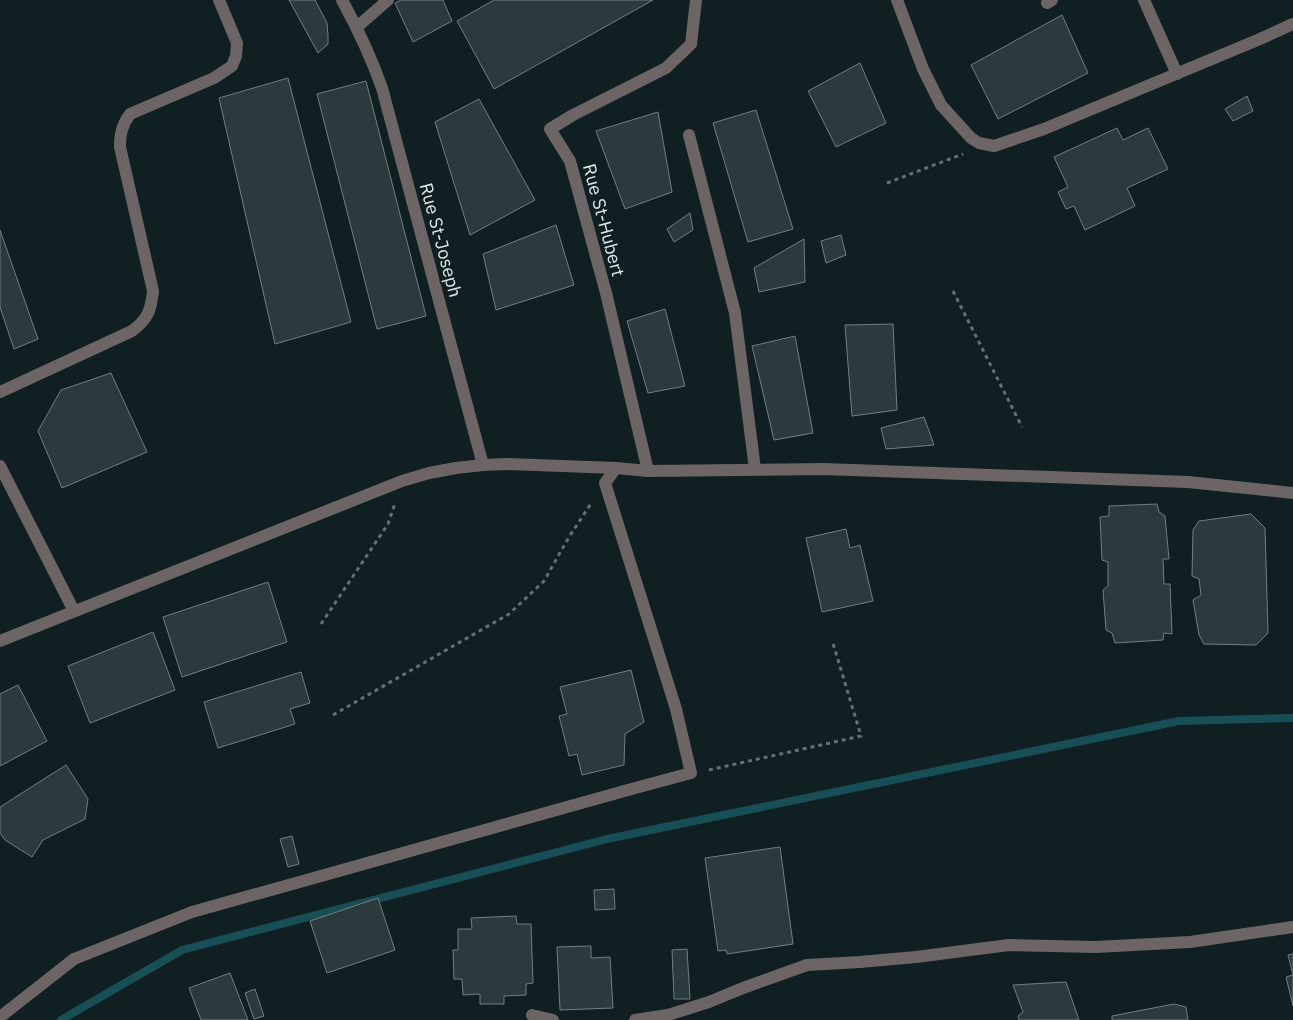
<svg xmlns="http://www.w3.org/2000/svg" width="1293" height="1020" font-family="'IBM Plex Sans',sans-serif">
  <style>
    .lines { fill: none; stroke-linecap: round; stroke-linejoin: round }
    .stream { stroke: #184f57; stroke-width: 8 }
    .building { fill: #2b3b3d; stroke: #6f8083 }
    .path { stroke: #647173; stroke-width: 3; stroke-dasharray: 4 4; stroke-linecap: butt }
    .minor { stroke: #6d6565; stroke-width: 12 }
    .labels { text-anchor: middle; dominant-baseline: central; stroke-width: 4; stroke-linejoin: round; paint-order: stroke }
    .street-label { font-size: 18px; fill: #dde6e8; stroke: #101f21 }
  </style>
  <rect width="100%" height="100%" fill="#101f21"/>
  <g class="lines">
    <polyline class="stream" points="61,1020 182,950 607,839 1179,721 1293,718"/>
  </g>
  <g class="building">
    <polygon points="289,0 315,0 327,23 328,35 328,44 318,53"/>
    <polygon points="401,0 443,0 452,21 413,42 395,3"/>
    <polygon points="494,0 653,0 494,89 457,21"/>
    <polygon points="1062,15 1088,73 998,119 971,65"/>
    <polygon points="860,63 886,123 836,147 808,91"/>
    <polygon points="288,78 351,322 275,344 219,98"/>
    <polygon points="366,81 426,316 377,329 317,94"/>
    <polygon points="1247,96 1253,111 1233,121 1225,109"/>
    <polygon points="479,99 535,200 470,235 435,122"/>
    <polygon points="756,110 793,229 748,242 713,123"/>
    <polygon points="658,112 672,192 625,209 596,131"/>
    <polygon points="1117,128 1123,140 1148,128 1168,169 1127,188 1135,206 1085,230 1074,206 1066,209 1058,192 1068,187 1054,157"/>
    <polygon points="690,213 693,230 674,242 667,229"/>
    <polygon points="556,225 574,285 496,310 483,254"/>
    <polygon points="0,230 38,339 14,349 0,307"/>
    <polygon points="841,235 846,255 826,263 821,241"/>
    <polygon points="804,239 805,282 759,292 754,268"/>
    <polygon points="665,309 685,386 648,393 627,321"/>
    <polygon points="893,324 897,410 852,416 845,325"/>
    <polygon points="795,336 813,433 774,440 752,346"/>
    <polygon points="111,373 147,452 62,488 38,431 61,390"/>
    <polygon points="924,417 934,445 886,449 881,428"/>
    <polygon points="1157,504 1159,512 1165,516 1169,559 1163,559 1164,584 1170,584 1172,634 1164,633 1163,640 1115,643 1112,633 1106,630 1103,590 1108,586 1108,562 1102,560 1100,517 1109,516 1109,506"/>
    <polygon points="1251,514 1265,528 1268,633 1256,645 1204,644 1199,635 1193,600 1201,595 1199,579 1192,576 1193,530 1199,521"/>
    <polygon points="846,529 850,548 860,545 873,601 822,612 806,538"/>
    <polygon points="268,582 287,642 182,677 163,617"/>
    <polygon points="153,632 175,690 90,723 68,666"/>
    <polygon points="631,670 644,722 625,734 624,765 582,775 577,754 569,756 559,716 567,714 560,687"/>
    <polygon points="301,672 310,703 290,709 295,724 218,748 204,702"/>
    <polygon points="18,685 47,741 0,766 0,694"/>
    <polygon points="66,765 88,799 85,819 43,840 32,857 5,840 0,833 0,807"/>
    <polygon points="292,836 299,864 288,867 280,839"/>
    <polygon points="780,847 793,944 727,954 726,950 718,951 705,858"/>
    <polygon points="614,889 615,909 595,910 594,890"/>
    <polygon points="378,898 395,950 327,973 310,921"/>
    <polygon points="516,916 517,924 531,924 533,983 526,984 526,995 504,996 504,1004 480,1004 480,994 463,995 462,979 454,979 453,950 458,950 458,929 472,929 471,918"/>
    <polygon points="591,946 591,958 610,957 613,1008 560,1010 557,947"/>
    <polygon points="687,949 690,999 674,999 672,950"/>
    <polygon points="1293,954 1293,1006 1286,977 1293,975 1288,955"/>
    <polygon points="230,973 248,1020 201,1020 189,988"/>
    <polygon points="1066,982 1079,1020 1019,1020 1018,1016 1023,1012 1013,985"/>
    <polygon points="255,989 264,1016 254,1019 245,993"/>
    <polygon points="1174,1004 1186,1007 1188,1020 1112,1020 1112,1016"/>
  </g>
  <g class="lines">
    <g class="path">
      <polyline points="887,183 963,154"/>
      <polyline points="953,291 1022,427"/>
      <polyline points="321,624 388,524 395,503"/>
      <polyline points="333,715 509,614 544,581 569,537 592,502"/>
      <polyline points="709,770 861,736 832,640"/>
    </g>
    <g class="minor">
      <path d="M342,0C358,29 371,57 382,88L483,465"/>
      <polyline points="897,0 923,69 941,105 971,138 979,143 994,146 1044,129 1260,39 1293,24"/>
      <polyline points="1144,0 1177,74"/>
      <polyline points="1047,3 1052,0"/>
      <polyline points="357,27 388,0"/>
      <polyline points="689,135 735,313 755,469"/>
      <path d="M0,392L132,331C148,319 151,310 153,291L120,147C120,134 122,125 130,114L214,78L232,66L236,56L237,43L219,0"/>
      <polyline points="0,466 74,611"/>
      <polyline points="648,471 606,293 570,161 550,129 573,115 666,68 691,44 696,0"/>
      <polyline points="0,641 402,481 429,473 456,468 483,465 507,464 616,468 648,471 824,469 1188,482 1293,493"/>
      <polyline points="532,1015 553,1020"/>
      <polyline points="0,1017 74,959 192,912 628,790 691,773 676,709 605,483 616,468"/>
      <polyline points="635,1020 668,1015 709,1002 743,988 807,965 860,962 916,957 1009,945 1096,947 1190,942 1293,927"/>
    </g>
  </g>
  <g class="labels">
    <g class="street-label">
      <text transform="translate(604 220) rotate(75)">Rue St-Hubert</text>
      <text transform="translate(441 240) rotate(75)">Rue St-Joseph</text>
    </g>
  </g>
</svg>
